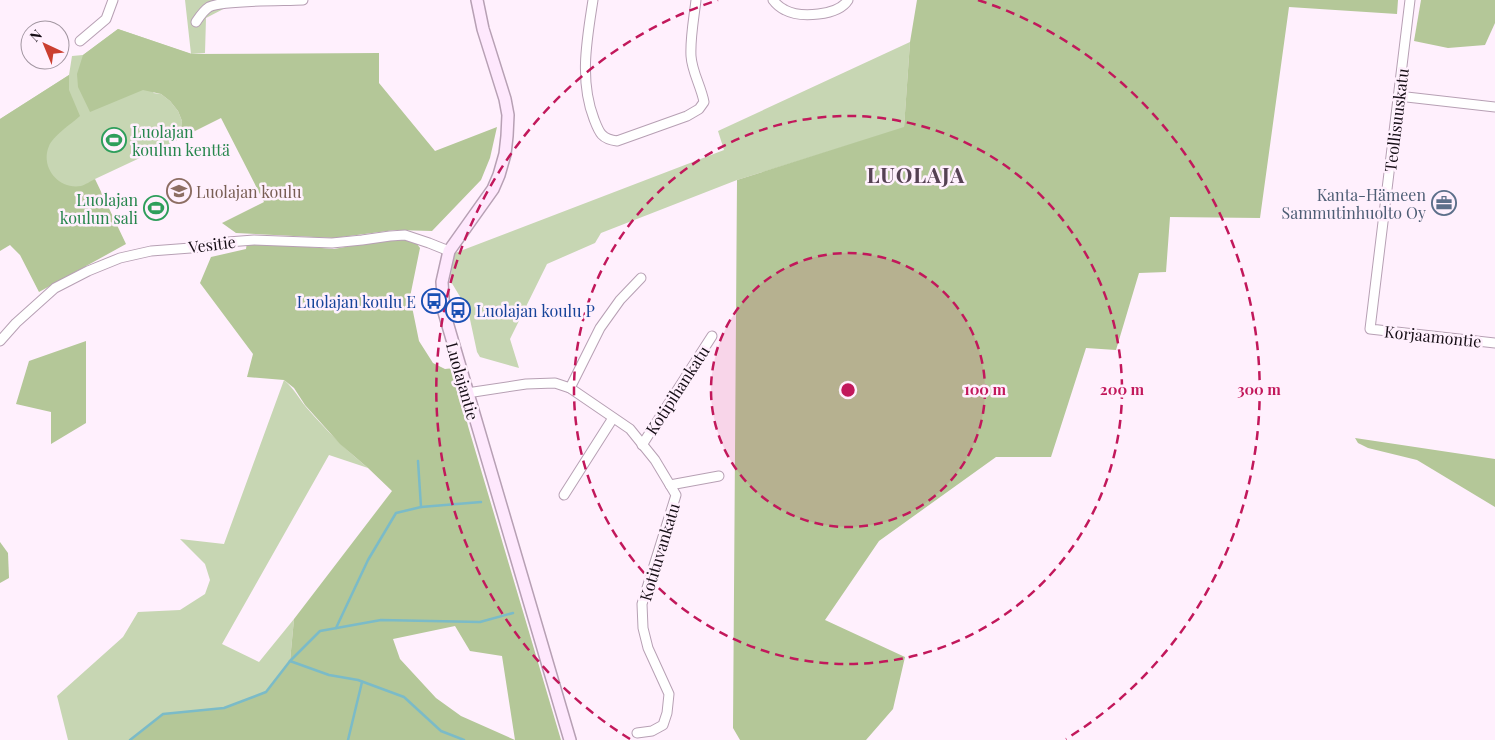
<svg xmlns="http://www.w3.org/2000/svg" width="1495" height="740" font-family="'Playfair Display',serif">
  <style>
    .green { fill: #c7d6b3 }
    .forest { fill: #b4c798 }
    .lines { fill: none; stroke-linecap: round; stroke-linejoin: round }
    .stream { stroke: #7bbbc8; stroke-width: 2.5 }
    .street-casing { stroke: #b7a0b4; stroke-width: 11 }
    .secondary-casing { stroke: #b7a0b4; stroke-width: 14 }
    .street { stroke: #fff; stroke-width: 9 }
    .secondary { stroke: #fee8fd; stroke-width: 11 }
    .ring { fill: none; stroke: #c2185b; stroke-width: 2.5; stroke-dasharray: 9 6 }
    .labels { text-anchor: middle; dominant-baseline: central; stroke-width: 5; stroke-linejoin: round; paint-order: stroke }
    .street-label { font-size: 16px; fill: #160e16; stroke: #fff0fd }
    .leisure-label { font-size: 16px; fill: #27864d; stroke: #fff0fd; text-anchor: start }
    .education-label { font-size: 16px; fill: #785e54; stroke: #fff0fd; text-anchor: start }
    .service-label { font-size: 16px; fill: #4e5e75; stroke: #fff0fd; text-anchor: end }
    .transit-label { font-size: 16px; fill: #164399; stroke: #fff0fd; text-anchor: end }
    .district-label { font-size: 21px; font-weight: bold; letter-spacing: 1px; fill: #554153; stroke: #fff0fd }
    .centre { fill: #c2185b; stroke: #fff0fd; stroke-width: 2.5 }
    .ring-label { font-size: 15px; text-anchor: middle; font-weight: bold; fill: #c2185b; stroke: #fff0fd; stroke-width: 5; stroke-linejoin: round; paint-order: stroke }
  </style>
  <rect width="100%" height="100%" fill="#fff0fd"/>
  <g class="green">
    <polygon points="185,0 233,0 233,4 206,18 205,53 192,54 153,93 161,94 170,101 178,111 182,121 180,134 173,142 159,149 95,179 10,245 0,119 69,75 72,56 83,55 118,29 191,54"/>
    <polygon points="910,42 904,128 737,180 601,233 595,243 547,264 510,339 519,368 480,357 477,352 468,310 450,280 455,253 724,150 718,131"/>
    <path d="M284,380C295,390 298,397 306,407C326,430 345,449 368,468L329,455L222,644L259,662L294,619L290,661L266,692L224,708L163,714L130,740H68L57,696L123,637L138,612L180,610L205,594L210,580L205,564L180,539L224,544Z"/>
  </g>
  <g class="forest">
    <polygon points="917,0 1398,0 1397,14 1289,7 1260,218 1170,217 1166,272 1139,273 1116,350 1086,348 1051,457 996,457 879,541 825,620 905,657 893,709 866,740 740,740 733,728 737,180 904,127 910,42"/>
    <polygon points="1421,0 1495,0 1495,23 1485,45 1448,48 1414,41"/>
    <polygon points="118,29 192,54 379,53 379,83 435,151 497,127 490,158 481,180 432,231 395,230 334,238 236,233 222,223 264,202 221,118 173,142 180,134 182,121 178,111 170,101 161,94 143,90 90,112 78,87 77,74 83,55"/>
    <path d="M69,75V90L80,116C71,124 53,136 49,146C40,167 58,190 81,186C85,185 91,181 95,179L126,244L39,292L20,255L10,245L0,251V119Z"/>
    <polygon points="389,239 414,240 420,248 410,297 419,341 433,363 445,369 454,368 468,426 561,740 515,740 502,656 470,651 455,626 393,639 400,659 436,698 461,716 515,740 130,740 163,714 224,708 266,692 290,661 294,619 392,491 368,468 340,444 305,405 294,388 284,380 247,377 253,354 200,283 211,257 246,249 247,242 334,249"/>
    <polygon points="86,341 86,423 51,444 51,412 16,404 29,361"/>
    <polygon points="1355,438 1495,459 1495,507 1417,460 1368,448 1358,443"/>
    <polygon points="0,542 8,553 9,578 0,583"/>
  </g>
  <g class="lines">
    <g class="stream">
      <polyline points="421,507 481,502"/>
      <polyline points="336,628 368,560 396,513 421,507 418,461"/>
      <polyline points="290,661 320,631 381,620 480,622 513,613"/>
      <polyline points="130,740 163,714 224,708 266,692 290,661 329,675 358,680 404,697 441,731 464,740"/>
      <polyline points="348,740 362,682"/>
    </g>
    <defs>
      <g id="street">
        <path d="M593,0C587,39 579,80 594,119C599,132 601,139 617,141L687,116L699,109L704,102C701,86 692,72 691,56C690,38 694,18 696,0"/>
        <path d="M773,0C776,4 781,8 785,10C800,18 838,16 848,0"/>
        <polyline points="1410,0 1370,329 1495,343"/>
        <path d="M196,22C200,16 203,11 209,7C223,0 283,1 303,0"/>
        <polyline points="80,41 106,19 113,0"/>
        <polyline points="1398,96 1495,107"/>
        <polyline points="0,341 16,323 55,288 88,271 120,258 151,251 204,247 228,242 254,240 332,243 362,240 390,236 405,235 429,243 449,251"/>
        <polyline points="570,388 600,328 620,300 641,278"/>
        <polyline points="467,393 526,384 555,383 570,388 630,429 655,460 676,495 642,604 643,628 648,648 669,694 667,713 663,725 652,731 637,733"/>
        <polyline points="642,445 712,336"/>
        <polyline points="670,485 719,476"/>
        <polyline points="564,495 613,418"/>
      </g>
      <polyline id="secondary" points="477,0 483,29 505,99 508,115 507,136 505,154 499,175 493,189 449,251 442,282 444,312 570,740"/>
    </defs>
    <use href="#street" class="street-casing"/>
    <use href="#secondary" class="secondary-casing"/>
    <use href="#street" class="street"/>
    <use href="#secondary" class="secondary"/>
  </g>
  <circle cx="848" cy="390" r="137" fill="#c2185b" fill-opacity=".12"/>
  <g class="ring">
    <circle cx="848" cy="390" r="137"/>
    <circle cx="848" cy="390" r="274"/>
    <path d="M630 739A411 411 0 0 1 718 0M978 0A411 411 0 0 1 1066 739"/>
  </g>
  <defs>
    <symbol id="stadium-ring" viewBox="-11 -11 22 22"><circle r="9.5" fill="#fff0fd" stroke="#2e9e5b" stroke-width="1.5"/><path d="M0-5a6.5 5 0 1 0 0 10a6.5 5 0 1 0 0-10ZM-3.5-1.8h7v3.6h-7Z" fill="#2e9e5b"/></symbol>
    <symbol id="school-ring" viewBox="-11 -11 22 22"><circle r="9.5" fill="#fff0fd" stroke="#8d6e63" stroke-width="1.5"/><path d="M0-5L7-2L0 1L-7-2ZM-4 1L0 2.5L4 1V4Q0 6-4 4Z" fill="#8d6e63"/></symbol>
    <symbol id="office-ring" viewBox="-11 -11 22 22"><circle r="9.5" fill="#fff0fd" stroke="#5c6f8a" stroke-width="1.5"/><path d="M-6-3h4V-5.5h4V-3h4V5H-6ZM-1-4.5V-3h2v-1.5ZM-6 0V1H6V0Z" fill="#5c6f8a"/></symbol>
    <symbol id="bus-ring" viewBox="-11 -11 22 22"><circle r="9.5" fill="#fff0fd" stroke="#1a4fb4" stroke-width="1.5"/><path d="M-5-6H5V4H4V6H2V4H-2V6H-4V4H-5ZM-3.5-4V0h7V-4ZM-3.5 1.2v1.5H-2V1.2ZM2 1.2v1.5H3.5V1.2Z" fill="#1a4fb4"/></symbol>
  </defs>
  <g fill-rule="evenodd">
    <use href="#stadium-ring" x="100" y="126" width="28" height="28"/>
    <use href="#school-ring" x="165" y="177" width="28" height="28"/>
    <use href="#office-ring" x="1430" y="189" width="28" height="28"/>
    <use href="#stadium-ring" x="142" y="194" width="28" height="28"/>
    <use href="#bus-ring" x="420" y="287" width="28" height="28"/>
    <use href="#bus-ring" x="444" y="296" width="28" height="28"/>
  </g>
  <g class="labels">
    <g class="street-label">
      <text transform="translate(1396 120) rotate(-83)">Teollisuuskatu</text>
      <text transform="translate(212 244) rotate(-7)">Vesitie</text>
      <text transform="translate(1433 336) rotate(6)">Korjaamontie</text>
      <text transform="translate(463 381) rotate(74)">Luolajantie</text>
      <text transform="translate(677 390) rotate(-57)">Kotipihankatu</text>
      <text transform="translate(659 552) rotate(-73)">Kotituvankatu</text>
    </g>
    <g class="leisure-label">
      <text x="132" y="131">Luolajan<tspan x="132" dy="18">koulun kenttä</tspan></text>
      <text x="138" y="199" text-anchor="end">Luolajan<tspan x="138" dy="18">koulun sali</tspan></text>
    </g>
    <g class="education-label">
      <text x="196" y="191">Luolajan koulu</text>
    </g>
    <g class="service-label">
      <text x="1426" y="194">Kanta-Hämeen<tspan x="1426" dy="18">Sammutinhuolto Oy</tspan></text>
    </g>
    <g class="transit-label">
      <text x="416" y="301">Luolajan koulu E</text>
      <text x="476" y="310" text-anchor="start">Luolajan koulu P</text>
    </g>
    <g class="district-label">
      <text x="916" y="174">LUOLAJA</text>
    </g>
  </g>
  <circle cx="848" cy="390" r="8" class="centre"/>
  <g class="ring-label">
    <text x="985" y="395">100 m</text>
    <text x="1122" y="395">200 m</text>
    <text x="1259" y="395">300 m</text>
  </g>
  <g transform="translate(45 45) rotate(316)"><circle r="24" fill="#fff0fd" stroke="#a296a1"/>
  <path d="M0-4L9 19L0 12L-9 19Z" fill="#cb3f30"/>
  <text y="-8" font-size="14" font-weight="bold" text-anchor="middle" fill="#160e16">N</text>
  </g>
</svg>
